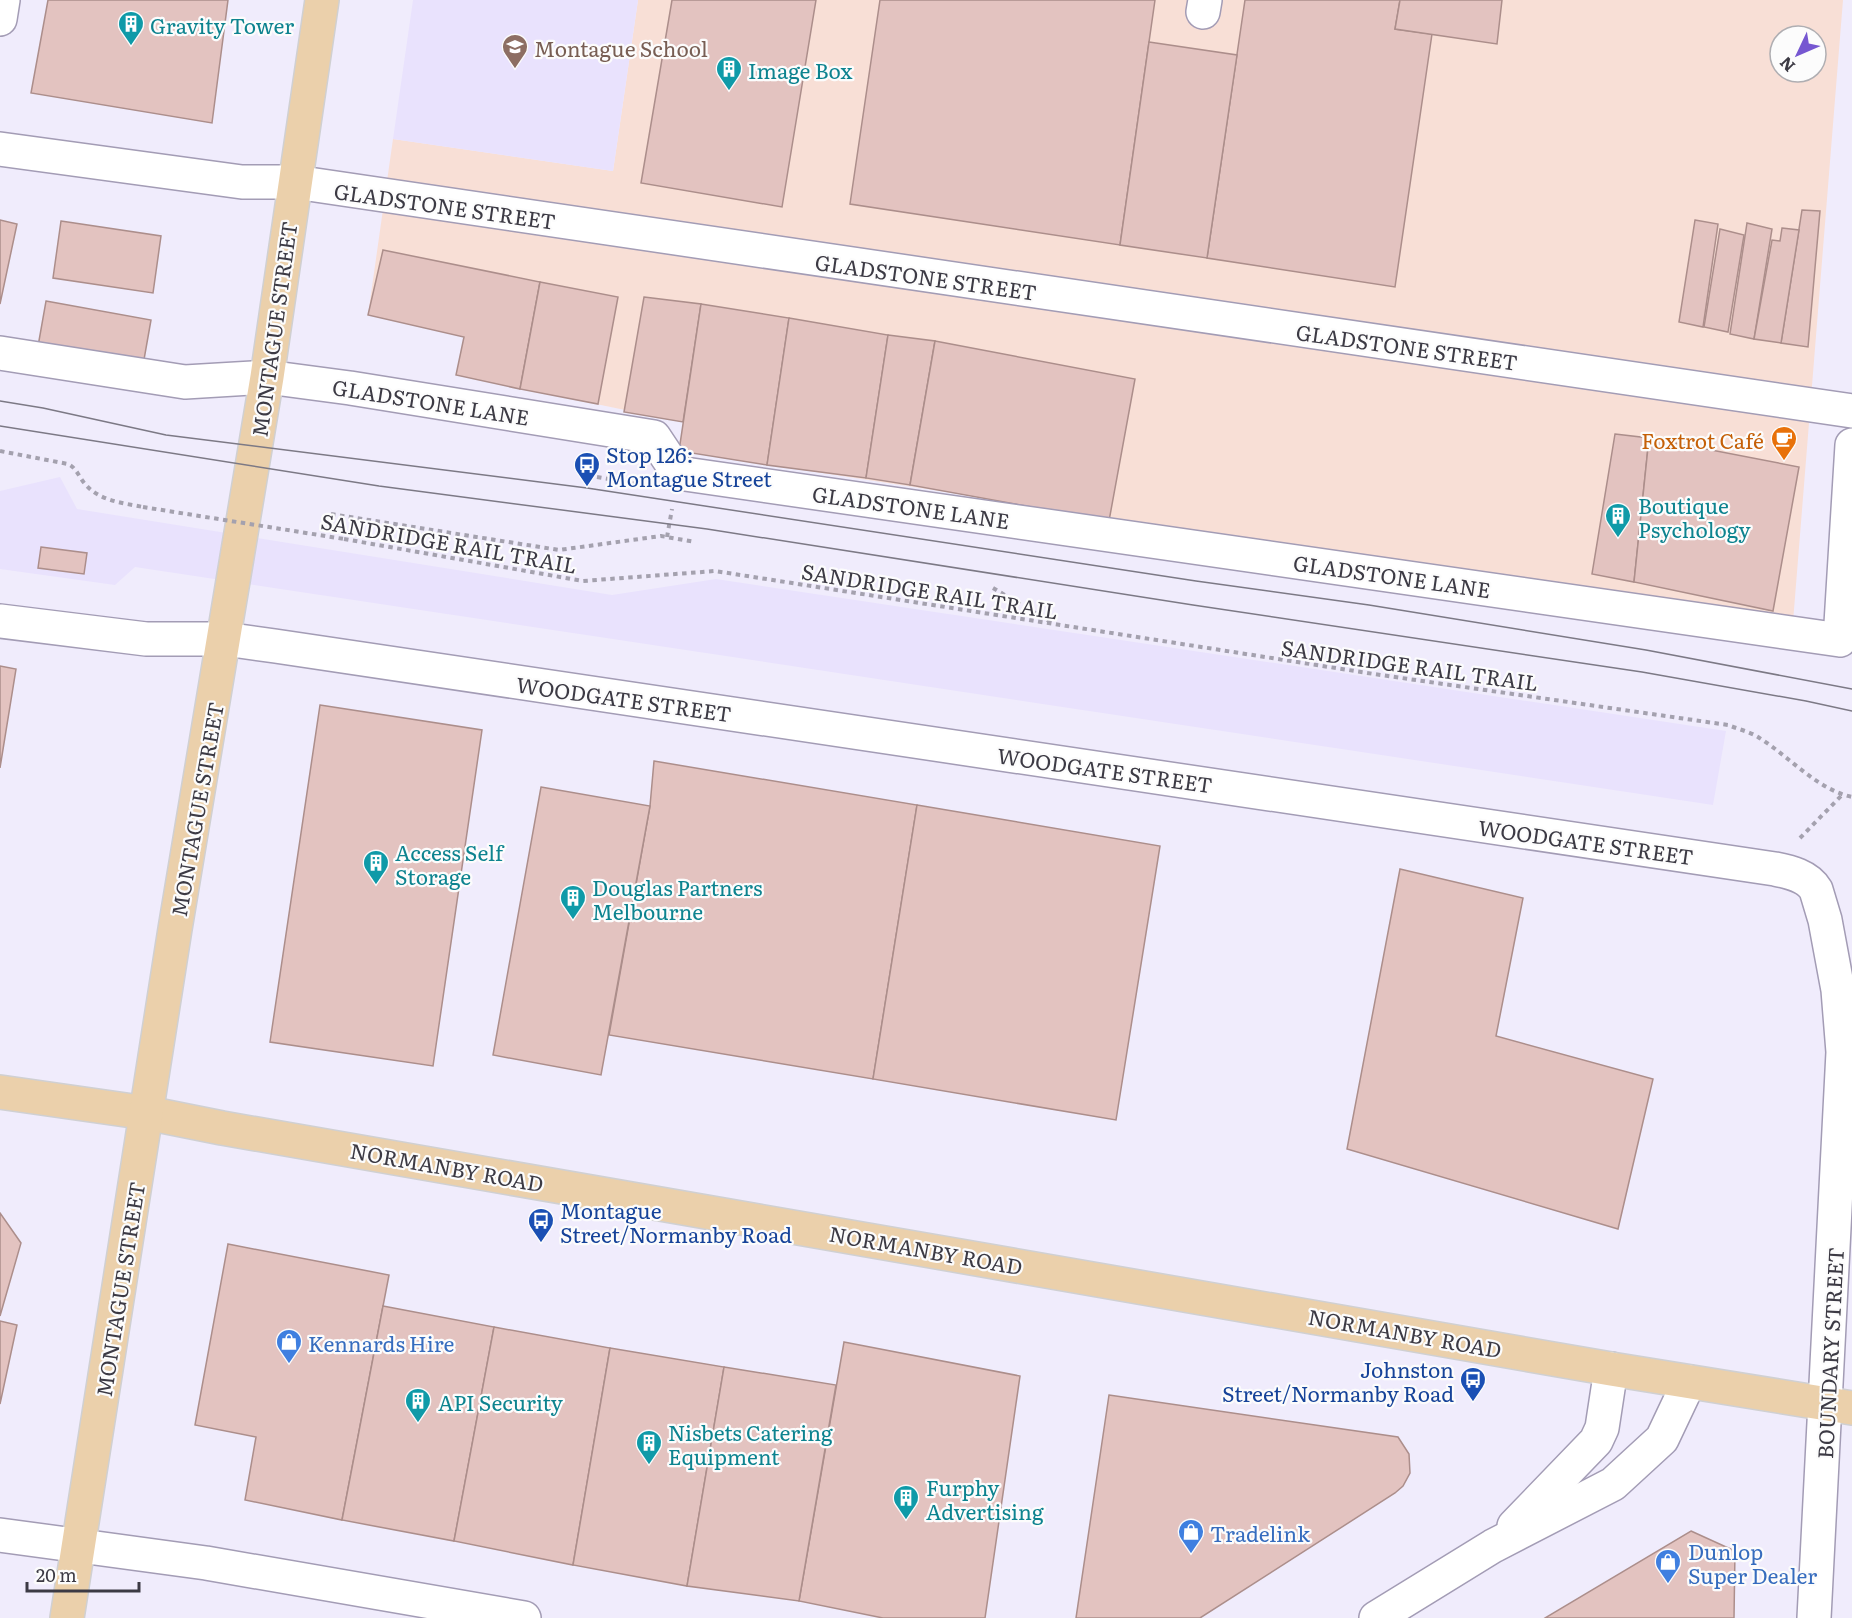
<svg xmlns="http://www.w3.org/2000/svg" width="1852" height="1618" font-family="Literata,serif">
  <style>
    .commercial { fill: #f8dfd6; fill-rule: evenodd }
    .built { fill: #e9e2fd }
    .building { fill: #e3c3c0; stroke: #ac8e8b; stroke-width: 1.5 }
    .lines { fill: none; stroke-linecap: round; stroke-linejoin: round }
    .minor-casing { stroke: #a39cb5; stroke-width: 36 }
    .major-casing { stroke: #d0d0d2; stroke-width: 36 }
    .path { stroke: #a4a1ae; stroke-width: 4; stroke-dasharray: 4.5 4.5; stroke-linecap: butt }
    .minor { stroke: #fff; stroke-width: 33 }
    .major { stroke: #ebd0ab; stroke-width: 33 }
    .tram { stroke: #7c7985; stroke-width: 1.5 }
    .path-bridge { stroke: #a4a1ae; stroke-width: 4; stroke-dasharray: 4.5 4.5; stroke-linecap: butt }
    .labels { text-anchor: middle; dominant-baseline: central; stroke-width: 4.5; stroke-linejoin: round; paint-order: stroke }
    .culture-label { font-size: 21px; fill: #0d838f; stroke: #fcfcfc; text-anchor: start }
    .education-label { font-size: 21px; fill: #785e54; stroke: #fcfcfc; text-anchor: start }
    .street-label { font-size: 21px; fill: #3c3a44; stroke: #fcfcfc }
    .food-label { font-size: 21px; fill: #c56008; stroke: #fcfcfc; text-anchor: end }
    .transit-label { font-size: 21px; fill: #164399; stroke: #fcfcfc; text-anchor: start }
    .shop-label { font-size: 21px; fill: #366cbe; stroke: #fcfcfc; text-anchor: start }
  </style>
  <rect width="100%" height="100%" fill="#f0ecfc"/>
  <path class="commercial" d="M638,0H1843L1793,622L679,451L683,422L456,375L464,337L368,315L393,139L613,171ZM1780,36H1816V72H1780Z"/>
  <g class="built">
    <polygon points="413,0 638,0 613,171 393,139"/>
    <polygon points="60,477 77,509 612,595 716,579 1726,731 1713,805 135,567 115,585 0,569 0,491"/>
  </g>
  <g class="building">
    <polygon points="48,0 228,0 212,123 31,93"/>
    <polygon points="672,0 816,0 782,207 641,183"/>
    <polygon points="880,0 1155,0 1120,245 850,204"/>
    <polygon points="1245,0 1400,0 1395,29 1432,34 1395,287 1207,258"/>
    <polygon points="1400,0 1502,0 1497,44 1395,29"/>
    <polygon points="1149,42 1237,55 1207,258 1120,245"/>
    <polygon points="1802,210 1820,211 1808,347 1781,343"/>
    <polygon points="0,220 17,224 0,304"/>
    <polygon points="1695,220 1718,224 1703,327 1679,322"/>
    <polygon points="61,221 161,236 153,293 53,278"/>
    <polygon points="1747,223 1772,229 1754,339 1730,334"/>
    <polygon points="1782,228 1799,230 1781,343 1754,339 1772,240 1780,241"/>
    <polygon points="1720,229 1744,235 1728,332 1704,327"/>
    <polygon points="383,250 540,282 520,389 456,375 464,337 368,315"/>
    <polygon points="540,282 618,297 598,404 520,389"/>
    <polygon points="644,297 701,304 683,422 624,412"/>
    <polygon points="46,301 151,320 142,371 37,352"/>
    <polygon points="701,304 789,318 767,465 679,451"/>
    <polygon points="789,318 888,335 866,478 767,465"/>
    <polygon points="888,335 935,341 910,485 866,478"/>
    <polygon points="935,341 1135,379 1109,521 910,485"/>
    <polygon points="1615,434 1649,438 1634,582 1592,574"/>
    <polygon points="1649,438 1799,467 1773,611 1634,582"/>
    <polygon points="41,547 87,553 84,574 38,568"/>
    <polygon points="0,666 16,669 0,768"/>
    <polygon points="320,705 482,730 433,1066 270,1042"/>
    <polygon points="654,761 917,805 873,1079 609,1035 650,806"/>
    <polygon points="541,787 650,806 601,1075 493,1055"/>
    <polygon points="917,805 1160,846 1116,1120 873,1079"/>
    <polygon points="1400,869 1523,898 1496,1036 1653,1079 1618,1229 1347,1149"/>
    <polygon points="0,1213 21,1243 0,1316"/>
    <polygon points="228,1244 389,1275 342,1520 245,1500 256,1437 195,1425"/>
    <polygon points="383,1306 494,1327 454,1541 342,1520"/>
    <polygon points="0,1321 17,1325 0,1404"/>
    <polygon points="494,1327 610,1348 573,1565 454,1541"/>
    <polygon points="844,1342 1020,1376 985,1618 883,1618 799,1601"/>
    <polygon points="610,1348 724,1367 687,1586 573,1565"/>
    <polygon points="724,1367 836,1385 799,1601 687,1586"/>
    <polygon points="1109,1395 1398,1437 1409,1454 1410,1473 1403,1486 1395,1493 1200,1618 1076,1618"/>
    <polygon points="1691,1531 1735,1551 1734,1618 1545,1618"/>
  </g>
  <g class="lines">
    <defs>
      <g id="minor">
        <polyline points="1203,12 1205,0"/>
        <polyline points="0,19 3,0"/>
        <polyline points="0,149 242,182 295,182 1852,411"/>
        <polyline points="0,353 185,382 267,377 350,388 654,437 678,473 1840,640 1852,445"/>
        <path d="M0,621L146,639H225L275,646L1775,869C1790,872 1808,876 1816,890L1825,920L1838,990L1843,1052L1814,1618"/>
        <polyline points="1514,1526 1596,1441 1602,1428 1611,1369"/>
        <polyline points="0,1535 206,1563 524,1618"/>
        <polyline points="1376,1618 1493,1546 1613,1484 1662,1439 1689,1382"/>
      </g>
      <g id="major">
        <polyline points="0,1092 147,1113 222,1128 1611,1369 1852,1408"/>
        <polyline points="67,1618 175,929 267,377 322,0"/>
      </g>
    </defs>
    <use href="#minor" class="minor-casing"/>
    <use href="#major" class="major-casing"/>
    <g class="path">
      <path d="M0,451L68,464C77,468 79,478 86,485C100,501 123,503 143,507"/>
      <polyline points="597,477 643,485"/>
      <polyline points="331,514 559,550 661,536 695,542"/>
      <polyline points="667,537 672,509"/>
      <path d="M344,539L583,581L715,571L1374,674L1728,725C1738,729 1750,732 1758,737C1789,756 1816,789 1852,797"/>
      <polyline points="993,588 1052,623"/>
      <polyline points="1800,838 1842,795"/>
    </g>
    <use href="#minor" class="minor"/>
    <use href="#major" class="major"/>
    <g class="tram">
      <polyline points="0,401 43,408 166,435 587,488 1196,581 1369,605 1646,650 1852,689"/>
      <polyline points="0,426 379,486 707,529 1193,605 1642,672 1806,701 1852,711"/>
    </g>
    <polyline class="path-bridge" points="143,507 344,539"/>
  </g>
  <defs>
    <symbol id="building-pin" viewBox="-11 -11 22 30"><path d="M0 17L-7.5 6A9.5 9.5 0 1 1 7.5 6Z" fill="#0f9aa8" stroke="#fcfcfc"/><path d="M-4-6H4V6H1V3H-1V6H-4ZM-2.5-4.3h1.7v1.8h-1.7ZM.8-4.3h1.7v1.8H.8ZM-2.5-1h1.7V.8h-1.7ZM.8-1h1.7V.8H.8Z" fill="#fff"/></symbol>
    <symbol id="school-pin" viewBox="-11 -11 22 30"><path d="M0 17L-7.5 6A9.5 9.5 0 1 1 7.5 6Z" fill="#8d6e63" stroke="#fcfcfc"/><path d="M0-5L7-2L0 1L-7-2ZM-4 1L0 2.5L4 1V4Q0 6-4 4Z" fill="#fff"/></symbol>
    <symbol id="cafe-pin" viewBox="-11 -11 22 30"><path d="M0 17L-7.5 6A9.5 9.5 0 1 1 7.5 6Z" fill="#e8710a" stroke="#fcfcfc"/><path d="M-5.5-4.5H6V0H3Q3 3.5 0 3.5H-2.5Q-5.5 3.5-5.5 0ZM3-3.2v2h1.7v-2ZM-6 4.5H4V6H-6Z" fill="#fff"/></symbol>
    <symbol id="bus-pin" viewBox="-11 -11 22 30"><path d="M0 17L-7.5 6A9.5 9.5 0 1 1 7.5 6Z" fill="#1a4fb4" stroke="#fcfcfc"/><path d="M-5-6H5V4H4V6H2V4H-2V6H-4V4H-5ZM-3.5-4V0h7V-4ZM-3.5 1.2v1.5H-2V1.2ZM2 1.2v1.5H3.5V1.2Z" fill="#fff"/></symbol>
    <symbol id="shop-pin" viewBox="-11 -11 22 30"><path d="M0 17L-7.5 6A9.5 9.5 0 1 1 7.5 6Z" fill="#3f7fe0" stroke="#fcfcfc"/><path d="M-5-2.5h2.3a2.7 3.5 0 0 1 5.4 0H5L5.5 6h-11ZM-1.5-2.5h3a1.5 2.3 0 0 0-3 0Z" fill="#fff"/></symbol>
  </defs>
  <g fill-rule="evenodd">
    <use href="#building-pin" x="116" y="9" width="30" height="40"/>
    <use href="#school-pin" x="500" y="32" width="30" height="40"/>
    <use href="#building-pin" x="714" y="54" width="30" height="40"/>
    <use href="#cafe-pin" x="1769" y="424" width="30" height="40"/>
    <use href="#bus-pin" x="572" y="450" width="30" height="40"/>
    <use href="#building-pin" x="1603" y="501" width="30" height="40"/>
    <use href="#building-pin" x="361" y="848" width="30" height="40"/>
    <use href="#building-pin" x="558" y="883" width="30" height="40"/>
    <use href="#bus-pin" x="526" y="1206" width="30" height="40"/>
    <use href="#shop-pin" x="274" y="1327" width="30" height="40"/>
    <use href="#bus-pin" x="1458" y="1365" width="30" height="40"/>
    <use href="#building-pin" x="403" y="1386" width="30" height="40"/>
    <use href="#building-pin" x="634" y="1428" width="30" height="40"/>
    <use href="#building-pin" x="891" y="1483" width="30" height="40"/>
    <use href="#shop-pin" x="1176" y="1517" width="30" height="40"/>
    <use href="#shop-pin" x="1653" y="1547" width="30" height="40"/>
  </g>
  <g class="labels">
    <g class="culture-label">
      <text x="150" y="24">Gravity Tower</text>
      <text x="748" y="69">Image Box</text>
      <text x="1638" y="504">Boutique<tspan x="1638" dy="24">Psychology</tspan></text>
      <text x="395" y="851">Access Self<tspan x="395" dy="24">Storage</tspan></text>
      <text x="592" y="886">Douglas Partners<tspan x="592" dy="24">Melbourne</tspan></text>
      <text x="438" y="1401">API Security</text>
      <text x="668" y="1431">Nisbets Catering<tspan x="668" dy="24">Equipment</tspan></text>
      <text x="926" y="1486">Furphy<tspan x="926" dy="24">Advertising</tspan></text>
    </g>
    <g class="education-label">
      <text x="534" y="47">Montague School</text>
    </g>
    <g class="street-label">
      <text transform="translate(445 205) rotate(8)">GLADSTONE STREET</text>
      <text transform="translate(926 276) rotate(8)">GLADSTONE STREET</text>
      <text transform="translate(273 329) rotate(-82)">MONTAGUE STREET</text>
      <text transform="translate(1407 346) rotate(8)">GLADSTONE STREET</text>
      <text transform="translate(431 401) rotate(9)">GLADSTONE LANE</text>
      <text transform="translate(911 506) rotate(8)">GLADSTONE LANE</text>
      <text transform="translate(449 542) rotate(10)">SANDRIDGE RAIL TRAIL</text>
      <text transform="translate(1392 575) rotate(8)">GLADSTONE LANE</text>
      <text transform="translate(930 590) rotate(9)">SANDRIDGE RAIL TRAIL</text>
      <text transform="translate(1410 664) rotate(8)">SANDRIDGE RAIL TRAIL</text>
      <text transform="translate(624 698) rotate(8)">WOODGATE STREET</text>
      <text transform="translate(1105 769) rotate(8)">WOODGATE STREET</text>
      <text transform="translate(196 809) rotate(-80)">MONTAGUE STREET</text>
      <text transform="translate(1586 841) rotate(8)">WOODGATE STREET</text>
      <text transform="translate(447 1166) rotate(10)">NORMANBY ROAD</text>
      <text transform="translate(926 1249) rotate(10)">NORMANBY ROAD</text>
      <text transform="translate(119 1289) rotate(-81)">MONTAGUE STREET</text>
      <text transform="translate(1405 1332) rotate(10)">NORMANBY ROAD</text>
      <text transform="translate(1829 1353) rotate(-87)">BOUNDARY STREET</text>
    </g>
    <g class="food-label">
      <text x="1764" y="439">Foxtrot Café</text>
    </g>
    <g class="transit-label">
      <text x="606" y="453">Stop 126:<tspan x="606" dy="24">Montague Street</tspan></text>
      <text x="560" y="1209">Montague<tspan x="560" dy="24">Street/Normanby Road</tspan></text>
      <text x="1454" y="1368" text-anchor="end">Johnston<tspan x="1454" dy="24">Street/Normanby Road</tspan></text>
    </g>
    <g class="shop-label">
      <text x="308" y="1342">Kennards Hire</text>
      <text x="1210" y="1532">Tradelink</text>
      <text x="1688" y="1550">Dunlop<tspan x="1688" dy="24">Super Dealer</tspan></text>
    </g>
  </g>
  <g transform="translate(1798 54) rotate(226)"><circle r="28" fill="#fcfcfc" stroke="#afaeb2" stroke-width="1.5"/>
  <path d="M0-4.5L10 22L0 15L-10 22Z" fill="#7657d1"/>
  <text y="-9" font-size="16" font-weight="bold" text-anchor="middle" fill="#3c3a44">N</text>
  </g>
  <path d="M27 1582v9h112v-9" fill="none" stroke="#3c3a44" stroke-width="3"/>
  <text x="36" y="1582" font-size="18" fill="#3c3a44" stroke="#fcfcfc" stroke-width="4.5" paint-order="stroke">20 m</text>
</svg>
